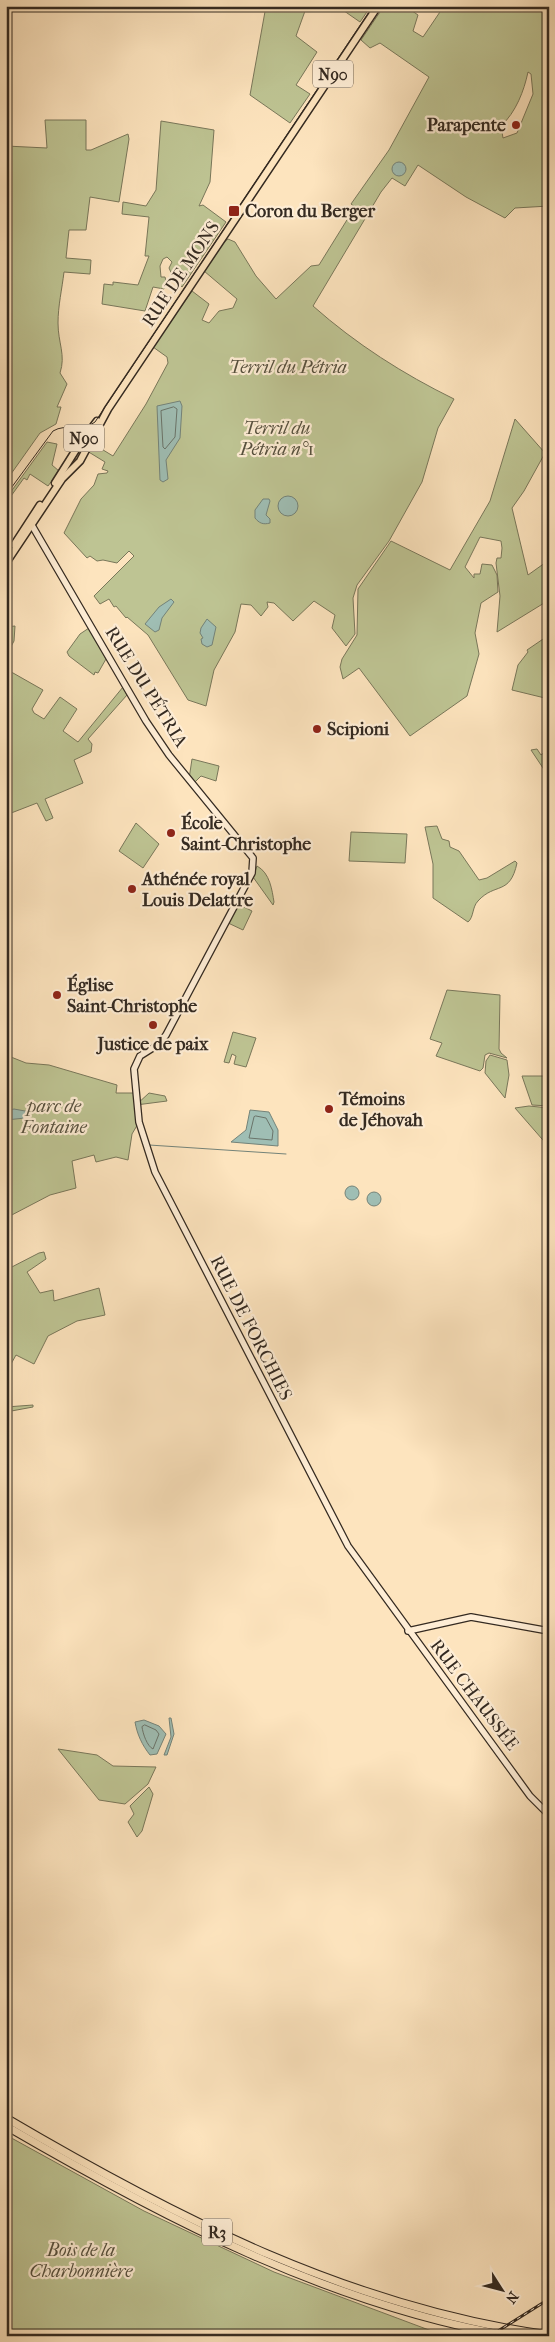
<svg xmlns="http://www.w3.org/2000/svg" width="555" height="2342" font-family="'IM FELL French Canon',serif">
  <style>
    .green { fill: #bec493; stroke: #79775a; fill-rule: evenodd }
    .water { fill: #9fbeb4; stroke: #748379 }
    .lines { fill: none; stroke-linecap: round; stroke-linejoin: round }
    .shore { stroke: #6a746a; stroke-width: 1 }
    .stream { stroke: #748379; stroke-width: 1 }
    .secondary-casing { stroke: #342a21; stroke-width: 8 }
    .primary-casing { stroke: #342a21; stroke-width: 9 }
    .highway-casing { stroke: #342a21; stroke-width: 9 }
    .secondary { stroke: #feedd5; stroke-width: 5.5 }
    .primary { stroke: #fde4be; stroke-width: 6 }
    .highway { stroke: #fde4be; stroke-width: 7 }
    .tram { stroke: #342a21; stroke-width: 1 }
    .rail-casing { stroke: #342a21; stroke-width: 3 }
    .rail { stroke: #feedd5; stroke-width: 1; stroke-dasharray: 4; stroke-linecap: butt }
    .poi-dot { fill: #8f2418; stroke: #feedd5; stroke-width: 2 }
    .labels { text-anchor: middle; dominant-baseline: central; stroke-width: 4.5; stroke-linejoin: round; paint-order: stroke }
    .shield { fill: #feedd5; stroke: #716457; stroke-width: 1 }
    .shield-label { font-size: 16px; font-weight: bold; fill: #342a21 }
    .poi-label { font-size: 18px; font-weight: bold; fill: #342a21; stroke: #feedd5; text-anchor: start }
    .street-label { font-size: 18px; fill: #342a21; stroke: #feedd5 }
    .park-label { font-size: 18px; font-style: italic; fill: #56503e; stroke: #feedd5 }
  </style>
  <rect width="100%" height="100%" fill="#fde4be"/>
  <filter id="stains"><feTurbulence type="fractalNoise" baseFrequency=".004" numOctaves="4"/><feColorMatrix values="0 0 0 0 .2 0 0 0 0 .09 0 0 0 0 .02 0 0 0 .5 -.17"/></filter>
  <radialGradient id="worn" r=".72"><stop offset=".6" stop-color="#630" stop-opacity="0"/><stop offset="1" stop-color="#630" stop-opacity=".3"/></radialGradient>
  <g class="green">
    <polygon points="266,6 297,6 305,11 296,36 317,52 296,85 310,94 290,123 250,95"/>
    <polygon points="337,6 371,6 360,22"/>
    <path d="M384,6H405L418,15L413,31L423,37L444,6H549V206L515,208L505,218L466,197L418,165L405,186L392,178L381,192L313,306C356,344 403,374 454,399L438,428L422,482L389,541L357,585L353,598L355,634L346,646L332,628L335,615L314,601L293,621L274,603L267,602L268,607L261,616L251,605L241,604L235,632L214,670L206,706L188,700L148,635L127,617L126,618L116,606L114,607L109,599L100,604L94,596L134,556L129,551L117,563L103,560L97,561L90,556L87,558L64,533L81,499L94,485L98,474L107,473L108,471L102,469L105,462L87,451L90,442L113,456L146,404L168,363L167,357L153,347L192,291L209,304L202,320L209,323L219,311L233,308L237,299L204,271L223,243L228,239L235,242L256,276L276,299L311,266L319,265L355,207L351,204L389,150L429,77L380,43L370,48L361,40ZM528,72L531,74L533,94L517,133L503,138L501,126C516,112 524,91 528,72Z"/>
    <path d="M45,120H86V150H91L128,134L129,139L119,202L90,197L86,230H69L66,258L91,260L90,274L64,272C62,289 58,306 58,323C58,343 66,355 60,373L67,384L57,407H61L56,424L40,433L6,481V146L47,148Z"/>
    <polygon points="161,121 214,130 210,182 199,206 203,205 226,222 182,287 174,279 169,268 172,262 167,257 163,259 160,266 161,277 165,277 166,281 164,289 153,287 145,311 102,304 104,284 113,285 113,282 138,285 149,256 145,256 149,217 122,214 123,202 146,206 156,190"/>
    <polygon points="515,419 545,453 524,491 512,508 528,575 549,560 549,600 497,632 500,596 496,563 497,558 501,558 502,548 501,541 480,537 465,567 474,578 474,574 480,574 482,564 492,565 497,575 498,592 481,603 475,633 479,654 467,696 410,736 359,668 343,679 340,667 342,659 357,635 358,589 391,541 450,570 490,501"/>
    <polygon points="47,442 57,444 52,465 59,471 48,486 30,474 27,480 24,478 6,503 10,493"/>
    <polygon points="15,626 14,641 6,656 6,627"/>
    <polygon points="89,628 106,659 98,673 95,672 94,675 69,656 67,652 80,634"/>
    <polygon points="549,635 549,699 512,690 518,665 528,652 527,650"/>
    <polygon points="6,669 43,690 32,709 34,713 44,719 60,697 77,709 63,731 78,742 123,687 127,695 88,739 92,744 91,752 74,760 83,783 45,799 53,818 46,821 37,803 6,815"/>
    <polygon points="537,749 541,755 546,751 545,757 549,762 549,777 531,750"/>
    <polygon points="192,759 219,766 216,781 201,776 193,784 189,779"/>
    <polygon points="136,823 159,844 143,868 119,851"/>
    <path d="M437,826L442,839L449,841L450,847L459,851L479,880L487,878L515,861L517,863C510,896 495,882 478,901C472,907 474,917 468,922L433,898V864L425,827Z"/>
    <polygon points="351,832 407,834 405,863 349,861"/>
    <path d="M257,866C270,873 272,890 274,902L273,905L253,877Z"/>
    <polygon points="236,903 252,911 243,930 226,922"/>
    <polygon points="447,990 500,995 499,1049 501,1053 507,1058 489,1053 485,1055 483,1068 480,1071 436,1056 442,1043 430,1039"/>
    <polygon points="233,1032 256,1038 246,1067 234,1064 236,1056 232,1054 229,1063 224,1062"/>
    <polygon points="6,1055 26,1063 49,1065 117,1085 116,1093 135,1093 136,1105 149,1093 165,1096 167,1101 136,1105 139,1122 132,1134 128,1160 116,1157 96,1162 94,1155 72,1161 76,1188 50,1195 6,1218"/>
    <polygon points="490,1055 507,1060 509,1075 505,1098 485,1073 486,1061"/>
    <polygon points="549,1060 549,1106 532,1105 522,1076 546,1076 548,1068 544,1064"/>
    <polygon points="529,1106 549,1108 549,1147 515,1108"/>
    <polygon points="44,1252 46,1259 27,1272 40,1293 53,1290 54,1301 99,1288 105,1315 77,1321 48,1336 34,1364 16,1355 6,1373 6,1270 39,1253"/>
    <polygon points="33,1405 33,1407 6,1412 6,1407"/>
    <polygon points="58,1749 97,1755 113,1766 156,1767 148,1784 125,1804 99,1800"/>
    <polygon points="149,1787 153,1794 142,1831 137,1837 128,1822 134,1814 130,1806"/>
    <polygon points="6,2135 144,2211 274,2272 445,2336 6,2336"/>
  </g>
  <g class="water">
    <circle cx="399" cy="169" r="7"/>
    <polygon points="180,401 182,406 180,438 166,460 168,479 163,482 160,480 157,406"/>
    <circle cx="288" cy="506" r="10"/>
    <path d="M263,499H269L270,501L266,515L270,519V523C263,525 259,523 255,518V510Z"/>
    <polygon points="171,599 174,602 162,618 159,630 155,632 145,624 159,607"/>
    <polygon points="207,619 216,627 212,645 207,647 202,644 201,639 203,638 200,633 201,628"/>
    <polygon points="14,1109 25,1111 31,1109 30,1113 25,1118 6,1120 6,1111"/>
    <polygon points="250,1110 269,1112 278,1130 278,1146 231,1142 246,1130"/>
    <circle cx="352" cy="1193" r="7"/>
    <circle cx="374" cy="1199" r="7"/>
    <polygon points="169,1718 171,1718 174,1734 167,1755 164,1755 171,1737"/>
    <path d="M144,1720L159,1726L166,1734L157,1754L150,1755C142,1745 137,1734 135,1722Z"/>
  </g>
  <g class="lines">
    <g class="shore">
      <polygon points="174,407 177,409 175,437 165,449 163,447 161,411"/>
      <polygon points="256,1116 266,1118 273,1131 272,1140 249,1138 254,1117"/>
      <path d="M145,1725L156,1730L159,1734L153,1749C147,1746 143,1734 142,1727Z"/>
    </g>
    <polyline class="stream" points="149,1145 286,1154"/>
    <defs>
      <g id="secondary">
        <polyline points="30,522 146,721 169,755 253,858 252,873 166,1035 159,1044 140,1056 134,1069 139,1122 155,1172 348,1546 530,1796 549,1815"/>
        <polyline points="408,1631 471,1617 549,1631"/>
      </g>
      <g id="primary">
        <polyline points="55,483 79,445 97,421"/>
        <polyline points="14,545 40,505"/>
        <polyline points="6,563 62,479 80,461 108,409 378,6"/>
      </g>
      <g id="highway">
        <path d="M6,2118C176,2218 352,2308 549,2335"/>
        <path d="M6,2126C164,2218 328,2304 510,2336"/>
      </g>
    </defs>
    <use href="#secondary" class="secondary-casing"/>
    <use href="#primary" class="primary-casing"/>
    <use href="#highway" class="highway-casing"/>
    <use href="#secondary" class="secondary"/>
    <use href="#primary" class="primary"/>
    <use href="#highway" class="highway"/>
    <path class="tram" d="M6,495L53,431C66,423 83,432 95,422L373,6"/>
    <defs>
      <polyline id="rail" points="490,2336 549,2299"/>
    </defs>
    <use href="#rail" class="rail-casing"/>
    <use href="#rail" class="rail"/>
  </g>
  <g class="poi-dot">
    <circle cx="516" cy="125" r="5"/>
    <rect x="228" y="205" width="12" height="12" rx="2.5"/>
    <circle cx="317" cy="729" r="5"/>
    <circle cx="171" cy="833" r="5"/>
    <circle cx="132" cy="889" r="5"/>
    <circle cx="57" cy="995" r="5"/>
    <circle cx="153" cy="1025" r="5"/>
    <circle cx="329" cy="1109" r="5"/>
  </g>
  <g class="labels">
    <g class="shield">
      <rect x="313" y="60.5" width="40" height="27" rx="4"/>
      <rect x="64" y="424.5" width="40" height="27" rx="4"/>
      <rect x="202" y="2218.5" width="30" height="27" rx="4"/>
    </g>
    <g class="shield-label">
      <text x="333" y="74">N90</text>
      <text x="84" y="438">N90</text>
      <text x="217" y="2232">R3</text>
    </g>
    <g class="poi-label">
      <text x="506" y="125" text-anchor="end">Parapente</text>
      <text x="245" y="211">Coron du Berger</text>
      <text x="327" y="729">Scipioni</text>
      <text x="181" y="823">École<tspan x="181" dy="21">Saint-Christophe</tspan></text>
      <text x="142" y="879">Athénée royal<tspan x="142" dy="21">Louis Delattre</tspan></text>
      <text x="67" y="985">Église<tspan x="67" dy="21">Saint-Christophe</tspan></text>
      <text x="153" y="1044" text-anchor="middle">Justice de paix</text>
      <text x="339" y="1099">Témoins<tspan x="339" dy="21">de Jéhovah</tspan></text>
    </g>
    <g class="street-label">
      <text transform="translate(181 274) rotate(-56)">RUE DE MONS</text>
      <text transform="translate(146 687) rotate(58)">RUE DU PÉTRIA</text>
      <text transform="translate(251 1328) rotate(63)">RUE DE FORCHIES</text>
      <text transform="translate(474 1695) rotate(53)">RUE CHAUSSÉE</text>
    </g>
    <g class="park-label">
      <text x="288" y="367">Terril du Pétria</text>
      <text x="277" y="428">Terril du<tspan x="277" dy="21">Pétria n°1</tspan></text>
      <text x="54" y="1106">parc de<tspan x="54" dy="21">Fontaine</tspan></text>
      <text x="81" y="2250">Bois de la<tspan x="81" dy="21">Charbonnière</tspan></text>
    </g>
  </g>
  <rect width="555" height="2342" fill="none" stroke="#fde4be" stroke-width="25"/>
  <rect x="8" y="8" width="540" height="2327" fill="none" stroke="#342a21" stroke-width="2.5"/>
  <rect x="12" y="12" width="530" height="2317" fill="none" stroke="#342a21"/>
  <g transform="translate(502 2290) rotate(126)" stroke="#feedd5" stroke-width="4" paint-order="stroke">
  <path d="M0-4L9 19L0 12L-9 19Z" fill="#342a21"/>
  <text y="-8" font-size="14" font-weight="bold" text-anchor="middle" fill="#342a21">N</text>
  </g>
  <rect width="100%" height="100%" filter="url(#stains)"/>
  <rect width="100%" height="100%" fill="url(#worn)"/>
</svg>
